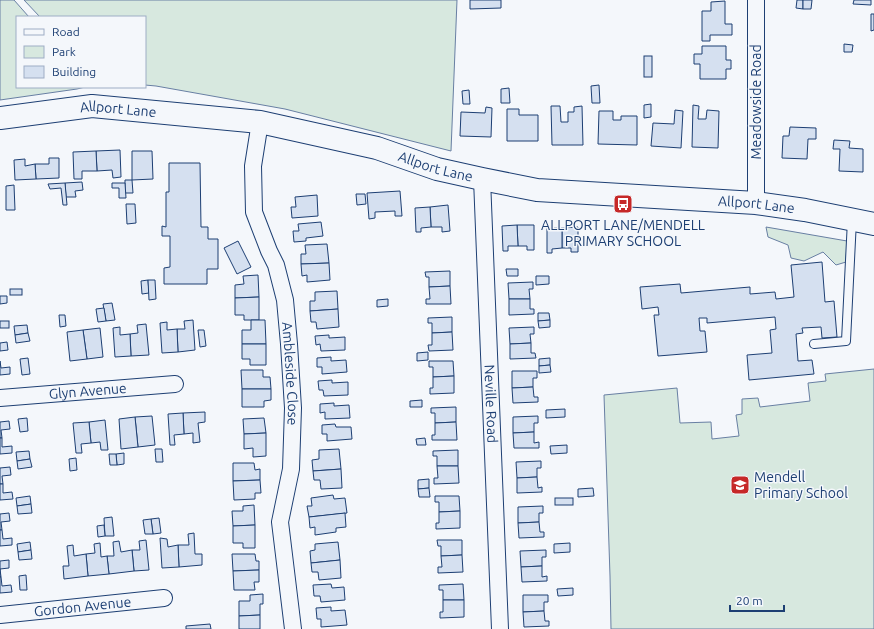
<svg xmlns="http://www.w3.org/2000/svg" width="874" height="629" font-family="Ubuntu,sans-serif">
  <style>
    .green { fill: #d7e8df; stroke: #687fa3 }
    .building { fill: #d5e0f0; stroke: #1d3f73 }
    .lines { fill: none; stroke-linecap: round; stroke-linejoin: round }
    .lane-casing { stroke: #1d3f73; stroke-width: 10 }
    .street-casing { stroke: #1d3f73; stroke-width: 18 }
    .secondary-casing { stroke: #1d3f73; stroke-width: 24 }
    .lane { stroke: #f4f7fb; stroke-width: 8 }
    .street { stroke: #f4f7fb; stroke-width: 16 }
    .secondary { stroke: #f4f7fb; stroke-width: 22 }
    .labels { text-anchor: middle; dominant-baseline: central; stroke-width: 3; stroke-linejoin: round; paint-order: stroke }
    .street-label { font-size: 14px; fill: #1d3f73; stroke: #f4f7fb }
    .poi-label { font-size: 14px; fill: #1d3f73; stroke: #f4f7fb }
  </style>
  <rect width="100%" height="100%" fill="#f4f7fb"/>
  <g class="green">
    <polygon points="0,0 14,0 29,17 17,17 17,87 85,87 77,89 0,100"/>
    <polygon points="24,0 457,0 451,151 285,109 156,86 145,85 145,17 40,17"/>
    <polygon points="766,227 847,241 846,262 836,265 823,252 804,261 791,258 788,245 768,237"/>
    <polygon points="874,369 874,629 611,629 610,576 604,395 677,388 680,423 711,422 712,439 739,436 736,415 742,414 742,399 758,398 760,407 810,401 808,383 826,381 825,374"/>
  </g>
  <g class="building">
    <polygon points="470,0 501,0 501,8 470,9"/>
    <polygon points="797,0 803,0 803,9 796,8"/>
    <polygon points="803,0 812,0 811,9 803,9"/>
    <polygon points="854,0 871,0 871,5 853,4"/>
    <polygon points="725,1 725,24 732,24 732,35 710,35 710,41 702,41 702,11 711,11 711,2"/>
    <polygon points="871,14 874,14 874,30 871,31"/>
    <polygon points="844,44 853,45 852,52 844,52"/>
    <polygon points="702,46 726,46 726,60 731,60 731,69 726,69 726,79 700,79 700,64 694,64 694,54 702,54"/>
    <rect x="644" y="56" width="8" height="21"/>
    <polygon points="599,85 600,103 592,103 591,86"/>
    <polygon points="509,88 510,103 501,103 501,89"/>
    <polygon points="469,90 470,104 463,104 462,91"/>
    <polygon points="651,104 651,117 644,118 644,105"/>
    <polygon points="693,105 699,106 698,119 706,119 707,110 719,111 718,148 692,147"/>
    <polygon points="551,106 560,106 561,122 568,122 568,112 574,112 574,107 582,106 583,145 552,145"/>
    <polygon points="486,107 492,108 491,137 460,136 461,112 485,113"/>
    <polygon points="507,109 519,109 519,115 538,115 538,141 507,141"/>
    <polygon points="675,110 683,111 681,148 651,146 653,123 674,124"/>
    <polygon points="599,111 613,111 613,120 621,120 621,116 637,116 637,145 598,144"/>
    <polygon points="790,127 816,128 816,139 808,139 807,159 782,158 783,136 789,136"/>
    <polygon points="834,140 850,141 849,148 863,149 863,172 839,171 840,149 833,149"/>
    <polygon points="120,150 121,177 113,178 112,170 97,171 96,151"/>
    <polygon points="96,151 97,171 82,171 82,179 74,179 73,152"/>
    <polygon points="132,151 152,151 153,179 132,180"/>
    <polygon points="49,158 59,158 59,178 36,179 35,164 49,164"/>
    <polygon points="25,159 25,166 35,164 36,179 15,180 14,160"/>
    <polygon points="169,163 200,163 201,227 208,227 208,239 218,239 218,269 207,269 207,284 164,284 164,268 170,267 170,236 162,236 162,226 166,227 166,192 169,192"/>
    <polygon points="125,180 132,180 133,193 125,193"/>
    <polygon points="82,182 83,190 75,191 76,197 66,197 65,183"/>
    <polygon points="65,183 67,205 63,205 61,188 50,189 48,184"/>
    <polygon points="112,183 125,183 126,198 119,198 119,188 112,188"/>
    <polygon points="14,185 15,210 6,210 6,186"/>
    <polygon points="400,191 402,216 395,216 395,211 375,212 375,218 369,219 367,193"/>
    <polygon points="356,194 365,194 366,204 357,205"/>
    <polygon points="317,195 318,216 292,218 291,207 296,207 295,197"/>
    <polygon points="126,204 135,204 136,223 127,224"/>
    <polygon points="448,205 450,231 442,232 442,227 431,227 430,207"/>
    <polygon points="430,207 431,227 421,228 421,232 416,232 415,208"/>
    <polygon points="321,222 323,236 306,238 306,241 294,242 293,231 299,231 298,224"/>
    <polygon points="517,225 534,225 534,250 527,250 527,246 518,246"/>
    <polygon points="517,225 518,246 508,246 508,251 503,251 502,226"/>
    <polygon points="578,227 578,252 571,252 571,248 562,248 562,228"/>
    <polygon points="547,228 562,228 562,248 552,249 552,253 547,253"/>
    <polygon points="238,241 251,267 237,274 224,248"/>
    <polygon points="327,244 329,263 301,264 301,254 306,254 305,245"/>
    <polygon points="822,262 825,302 834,301 837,337 822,338 821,327 802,328 803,333 796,334 798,361 812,360 814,374 749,380 747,355 772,353 770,330 776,329 775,317 707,323 707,318 699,318 700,331 705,331 707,352 658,356 654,315 659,315 658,307 642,309 640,287 680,284 681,293 750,287 750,294 775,292 776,299 794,297 791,265"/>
    <polygon points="329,263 330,280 307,282 307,275 302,276 301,264"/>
    <polygon points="506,269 518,269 518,276 507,276"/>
    <polygon points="450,271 450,286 429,287 429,277 426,277 425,272"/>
    <polygon points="258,275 259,297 235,298 235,285 244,284 243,276"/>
    <polygon points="536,276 549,276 549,284 536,285"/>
    <polygon points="148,280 149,293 142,294 141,281"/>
    <polygon points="148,280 155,280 156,299 149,300"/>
    <polygon points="533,282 533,289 529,289 530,299 509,299 508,283"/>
    <polygon points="450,286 451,304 426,304 426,299 430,299 429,287"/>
    <rect x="10" y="289" width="12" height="6"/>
    <polygon points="337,291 338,309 310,311 310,301 315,301 315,292"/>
    <polygon points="0,296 7,296 7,303 0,304"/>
    <polygon points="259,297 259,320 244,320 244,315 235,315 235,298"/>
    <polygon points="388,299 388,306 377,307 377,300"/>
    <polygon points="509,299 530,299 530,309 534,309 534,314 509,315"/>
    <polygon points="112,303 115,320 106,321 103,304"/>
    <polygon points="104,308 106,321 98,322 96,309"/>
    <polygon points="338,309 339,327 317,329 316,322 311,322 310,311"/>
    <polygon points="538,313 549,313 550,320 538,321"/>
    <polygon points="59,315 65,315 66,326 60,327"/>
    <polygon points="452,317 452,332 432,333 432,323 428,323 428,318"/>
    <polygon points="193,320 195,350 178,352 177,329 185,329 184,321"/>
    <polygon points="251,320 265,320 266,344 242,344 242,330 251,330"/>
    <polygon points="550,320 550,327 539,328 538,321"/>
    <rect x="0" y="321" width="9" height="7"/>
    <polygon points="167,322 167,330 177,329 178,352 162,353 160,323"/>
    <polygon points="146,324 149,355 131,356 130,334 138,333 137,325"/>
    <polygon points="27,325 28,333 15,335 14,326"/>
    <polygon points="120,327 120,335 130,334 131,356 115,357 113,328"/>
    <polygon points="534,327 534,334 530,334 531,343 510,344 509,328"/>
    <polygon points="100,328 103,357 87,359 83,330"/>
    <polygon points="83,330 87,359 70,361 67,332"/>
    <polygon points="198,330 204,330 206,346 200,347"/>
    <polygon points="452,332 453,350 429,351 428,345 432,345 432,333"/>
    <polygon points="28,333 30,341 16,343 15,335"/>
    <polygon points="329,335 329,338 345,337 345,350 321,351 320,344 316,345 315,336"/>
    <polygon points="7,342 8,350 0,351 0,343"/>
    <polygon points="531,343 531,353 535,353 536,358 510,359 510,344"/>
    <polygon points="242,344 266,344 266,365 250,365 250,359 242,359"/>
    <polygon points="428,352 428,360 417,361 417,353"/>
    <polygon points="331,357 331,361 346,360 347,372 322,374 322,367 317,367 317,358"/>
    <polygon points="28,358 30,374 22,375 20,359"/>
    <polygon points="550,358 550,365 539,366 539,359"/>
    <polygon points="0,361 1,368 10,367 10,374 0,375"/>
    <polygon points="429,361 453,361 454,376 433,377 433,367 429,367"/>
    <polygon points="550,365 551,372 539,373 539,366"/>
    <polygon points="241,370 263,370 263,377 270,377 271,389 242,389"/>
    <polygon points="512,371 537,371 537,378 533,378 533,387 512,388"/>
    <polygon points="454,376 454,393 430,394 430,388 433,388 433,377"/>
    <polygon points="332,380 332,383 348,382 348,395 324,396 323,390 319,390 318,381"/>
    <polygon points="533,387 534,397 538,397 538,402 513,403 512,388"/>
    <polygon points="242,389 271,389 271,400 264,401 264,407 242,407"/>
    <polygon points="422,400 422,407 410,407 410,401"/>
    <polygon points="334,403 334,406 349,405 350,418 325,419 325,412 320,413 320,404"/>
    <polygon points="456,407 456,422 435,423 435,413 431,413 431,408"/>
    <polygon points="565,409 565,417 546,418 546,410"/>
    <polygon points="205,412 205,422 198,423 200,442 193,443 193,433 184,434 183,413"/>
    <polygon points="183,413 184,434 174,435 175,445 170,445 168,414"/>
    <polygon points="152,416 155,445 138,447 135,417"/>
    <polygon points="538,416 538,423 534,423 534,432 513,433 513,417"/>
    <polygon points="135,417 138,447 121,449 119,419"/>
    <polygon points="27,418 28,431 20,432 18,419"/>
    <polygon points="264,418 266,433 244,434 243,419"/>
    <polygon points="105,420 108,450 101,450 100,442 91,443 89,422"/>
    <polygon points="9,421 10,429 1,430 2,438 0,438 0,422"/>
    <polygon points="89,422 91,443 81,444 82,453 76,453 73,423"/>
    <polygon points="456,422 457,440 432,440 432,435 435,435 435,423"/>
    <polygon points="335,424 336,427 351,427 352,439 327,441 327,434 322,434 322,425"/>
    <polygon points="534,432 534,443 539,442 539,448 514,448 513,433"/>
    <polygon points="266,433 266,456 253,457 253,448 244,449 244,434"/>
    <polygon points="0,438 2,438 2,447 12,446 12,453 0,454"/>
    <polygon points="425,438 426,445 417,445 416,439"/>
    <polygon points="567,445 567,453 551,454 550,446"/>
    <polygon points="155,449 162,449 163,462 156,462"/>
    <polygon points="339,449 341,469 313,471 312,460 319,459 319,450"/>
    <polygon points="458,450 458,466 437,466 437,456 433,456 433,451"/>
    <polygon points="29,451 30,459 17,461 16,452"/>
    <polygon points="124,453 124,464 117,465 116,454"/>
    <polygon points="109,454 116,454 117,465 110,465"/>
    <polygon points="76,458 77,470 70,471 69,459"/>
    <polygon points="30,459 32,467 18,469 17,461"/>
    <polygon points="541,461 541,468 537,468 537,477 517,478 516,462"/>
    <polygon points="233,463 254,463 255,470 260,469 260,480 233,481"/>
    <polygon points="437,466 458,466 459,483 434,484 434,478 438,478"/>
    <polygon points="10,467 11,475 2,476 3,484 0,484 0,468"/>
    <polygon points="341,469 342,488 321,489 320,480 314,480 313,471"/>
    <polygon points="537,477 538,488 542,487 542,492 517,493 517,478"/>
    <polygon points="429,479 429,488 418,489 418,480"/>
    <polygon points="260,480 261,493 255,493 255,499 234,500 233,481"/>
    <polygon points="0,484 3,484 3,493 12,492 13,499 0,500"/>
    <polygon points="429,488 430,497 419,497 418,489"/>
    <polygon points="593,488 594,496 578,497 578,489"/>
    <polygon points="333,495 334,499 345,498 347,513 309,517 307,506 312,506 311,498"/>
    <polygon points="30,496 31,504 17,506 16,498"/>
    <polygon points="435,496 459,496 460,511 439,512 439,502 435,502"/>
    <rect x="555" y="498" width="18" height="7"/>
    <polygon points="31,504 32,513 18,514 17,506"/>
    <polygon points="254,505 255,525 233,526 232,511 243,511 243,506"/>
    <polygon points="543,506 543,513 539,513 539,522 518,523 518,507"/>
    <polygon points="460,511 460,528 436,529 436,523 439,523 439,512"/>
    <polygon points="9,513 10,521 1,522 2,530 0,530 0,514"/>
    <polygon points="345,513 346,527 336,528 336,532 315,535 315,527 310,528 309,517"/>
    <polygon points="112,517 114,536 105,536 104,518"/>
    <polygon points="159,518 161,533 153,534 151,519"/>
    <polygon points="151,519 153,534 145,534 143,520"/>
    <polygon points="539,522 540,532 544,532 544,537 519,538 518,523"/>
    <polygon points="104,525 105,536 98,537 97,526"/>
    <polygon points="255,525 255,548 243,548 243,543 233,543 233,526"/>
    <polygon points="0,530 2,530 3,539 12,538 12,545 0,546"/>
    <polygon points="194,533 195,554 202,554 202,565 179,567 178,545 189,545 188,534"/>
    <polygon points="160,538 167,539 168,547 178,545 179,567 162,568"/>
    <polygon points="146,540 149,570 134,571 132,550 140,550 139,541"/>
    <polygon points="437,540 462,540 462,555 441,556 441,546 438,546"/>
    <polygon points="119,541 121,552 132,550 134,571 109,574 107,556 114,556 113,542"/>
    <polygon points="30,542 31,550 18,552 17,544"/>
    <polygon points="338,542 340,560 311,563 310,551 315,550 315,544"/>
    <polygon points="100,543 101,557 107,556 109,574 88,576 86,554 95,553 94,544"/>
    <polygon points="570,543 570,552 554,553 554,544"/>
    <polygon points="73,545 74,556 86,554 88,576 64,579 63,566 69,566 67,546"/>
    <polygon points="31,550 32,559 19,560 18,552"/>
    <polygon points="546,550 546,557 542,557 542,566 521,567 520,551"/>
    <polygon points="232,554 255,554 256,561 259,561 259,570 233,571"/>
    <polygon points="462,555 463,572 438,573 438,567 442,567 441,556"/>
    <polygon points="9,560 9,568 0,569 1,577 0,577 0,561"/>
    <polygon points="340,560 341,578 319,580 318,572 312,572 311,563"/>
    <polygon points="542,566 542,577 547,576 547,581 522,582 521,567"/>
    <polygon points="259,570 259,582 254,582 255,590 234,590 233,571"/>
    <polygon points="26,575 27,590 20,590 19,576"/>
    <polygon points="0,577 1,577 2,586 11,585 12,592 0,593"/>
    <polygon points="331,584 332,588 344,587 345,600 321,602 320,596 314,596 313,585"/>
    <polygon points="463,584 464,600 443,600 443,590 439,590 439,585"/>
    <polygon points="573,588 573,595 558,596 557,589"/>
    <polygon points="263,594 263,604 260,604 260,615 239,616 239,601 250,601 250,595"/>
    <polygon points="523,595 548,595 548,602 544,602 544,611 523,612"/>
    <polygon points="443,600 464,600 464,617 440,618 440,612 443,612"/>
    <polygon points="331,607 331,611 345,610 347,625 321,627 321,619 317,619 316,608"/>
    <polygon points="544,611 545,621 549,621 549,626 524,627 523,612"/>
    <polygon points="260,615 260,629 239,629 239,616"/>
    <polygon points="210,624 211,629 186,629 186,626"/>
  </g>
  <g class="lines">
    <defs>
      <polyline id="lane" points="814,344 846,341 852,220"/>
      <g id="street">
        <path id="s1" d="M260,122L253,166L254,212L269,251L276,265L285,300L289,344L293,408L291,469L280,522L293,629"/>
        <path id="s2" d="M482,179L500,629"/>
        <polyline points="756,203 756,0"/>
        <path id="s3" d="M0,398L175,384"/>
        <path id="s4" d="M0,615L164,598"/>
      </g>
      <g id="secondary">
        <path id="s5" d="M0,118L92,106L260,122L377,148L437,169L482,179L537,190L756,203L805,210L874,224"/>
      </g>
    </defs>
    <use href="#lane" class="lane-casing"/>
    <use href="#street" class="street-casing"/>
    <use href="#secondary" class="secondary-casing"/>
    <use href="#lane" class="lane"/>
    <use href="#street" class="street"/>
    <use href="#secondary" class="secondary"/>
  </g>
  <defs>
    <symbol id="bus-square" viewBox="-11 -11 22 22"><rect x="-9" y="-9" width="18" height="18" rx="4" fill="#c62828" stroke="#f4f7fb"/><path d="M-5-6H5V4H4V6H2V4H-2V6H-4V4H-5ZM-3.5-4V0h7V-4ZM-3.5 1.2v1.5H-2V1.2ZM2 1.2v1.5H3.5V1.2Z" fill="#fff"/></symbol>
    <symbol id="school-square" viewBox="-11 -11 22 22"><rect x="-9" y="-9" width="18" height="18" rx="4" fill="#c62828" stroke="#f4f7fb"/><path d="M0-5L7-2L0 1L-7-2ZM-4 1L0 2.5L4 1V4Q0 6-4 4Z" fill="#fff"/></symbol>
  </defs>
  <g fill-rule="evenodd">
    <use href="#bus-square" x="612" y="193" width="22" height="22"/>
    <use href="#school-square" x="729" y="474" width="22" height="22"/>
  </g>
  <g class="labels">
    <g class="street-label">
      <text transform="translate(756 102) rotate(-90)">Meadowside Road</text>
      <text stroke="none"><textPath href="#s5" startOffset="119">Allport Lane</textPath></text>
      <text stroke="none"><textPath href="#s5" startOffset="443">Allport Lane</textPath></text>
      <text stroke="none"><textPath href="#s5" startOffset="767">Allport Lane</textPath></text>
      <text stroke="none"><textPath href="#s1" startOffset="258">Ambleside Close</textPath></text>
      <text stroke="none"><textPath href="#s3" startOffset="88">Glyn Avenue</textPath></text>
      <text stroke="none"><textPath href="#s2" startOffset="225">Neville Road</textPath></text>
      <text stroke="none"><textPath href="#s4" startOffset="83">Gordon Avenue</textPath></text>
    </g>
    <g class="poi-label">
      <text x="623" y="225">ALLPORT LANE/MENDELL<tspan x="623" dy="16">PRIMARY SCHOOL</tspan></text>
      <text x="754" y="477" text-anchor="start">Mendell<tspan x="754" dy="16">Primary School</tspan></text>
    </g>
  </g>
  <rect x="16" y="16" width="130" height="72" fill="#f4f7fb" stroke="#9eadc5"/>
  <rect x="24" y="29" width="20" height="6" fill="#f4f7fb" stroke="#9eadc5"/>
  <text x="52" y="36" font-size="12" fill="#1d3f73">Road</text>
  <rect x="24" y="46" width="20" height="12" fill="#d7e8df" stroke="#9eadc5"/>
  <text x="52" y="56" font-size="12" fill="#1d3f73">Park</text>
  <rect x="24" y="66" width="20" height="12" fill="#d5e0f0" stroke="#9eadc5"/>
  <text x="52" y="76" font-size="12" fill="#1d3f73">Building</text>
  <path d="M730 605v6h54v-6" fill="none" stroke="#1d3f73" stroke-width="2"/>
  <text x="736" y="605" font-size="12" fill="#1d3f73" stroke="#f4f7fb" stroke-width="3" paint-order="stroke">20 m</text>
</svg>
